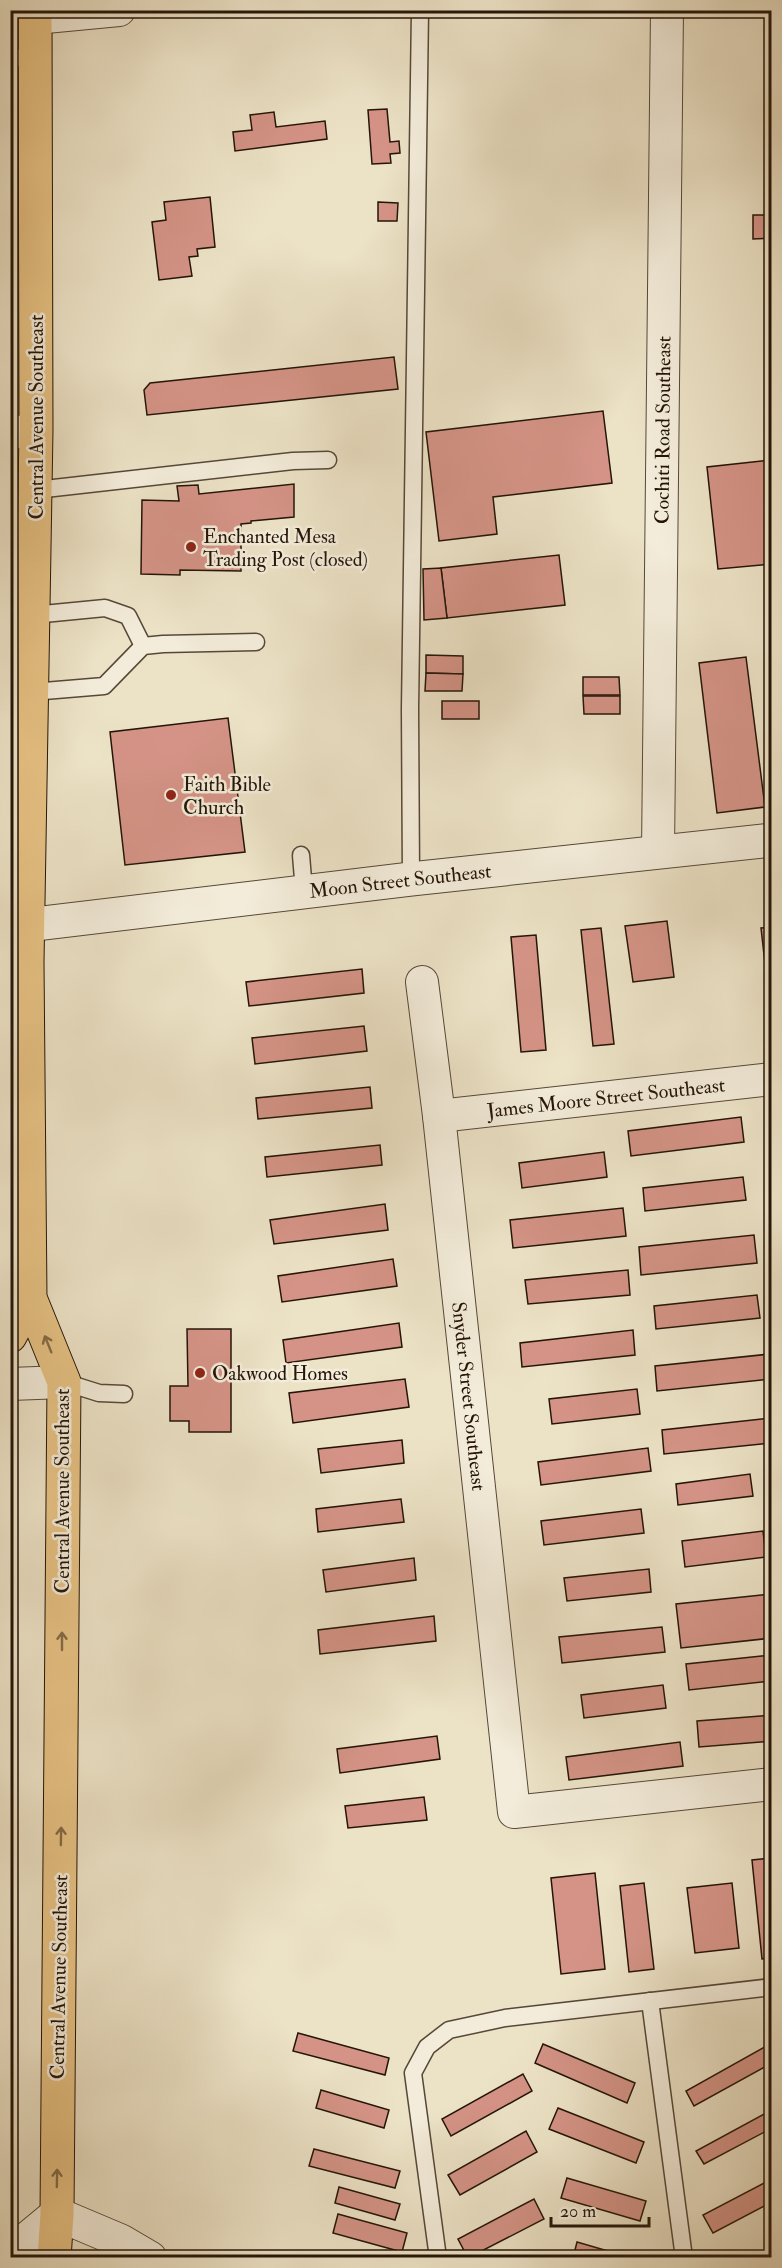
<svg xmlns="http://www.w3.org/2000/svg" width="782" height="2268" font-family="'IM FELL Double Pica',serif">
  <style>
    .building { fill: #d49386; stroke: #241508; stroke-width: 1.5 }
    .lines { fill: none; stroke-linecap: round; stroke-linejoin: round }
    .service-casing { stroke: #564838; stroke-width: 19 }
    .minor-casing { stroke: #564838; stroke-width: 34 }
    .tertiary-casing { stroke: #564838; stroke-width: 35 }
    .primary-casing { stroke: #241508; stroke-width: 35 }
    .service { stroke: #f3ecda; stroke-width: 16 }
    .minor { stroke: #f3ecda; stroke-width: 32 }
    .tertiary { stroke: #f3ecda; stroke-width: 33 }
    .primary { stroke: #e6c183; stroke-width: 33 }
    .oneway { stroke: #856b46 }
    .poi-dot { fill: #8f2418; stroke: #f3ecda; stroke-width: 2 }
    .labels { text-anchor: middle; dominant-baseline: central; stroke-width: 5; stroke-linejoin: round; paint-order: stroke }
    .street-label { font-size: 20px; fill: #241508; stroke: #f3ecda }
    .poi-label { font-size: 20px; fill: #241508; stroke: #f3ecda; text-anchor: start }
  </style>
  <rect width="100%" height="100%" fill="#ece2c6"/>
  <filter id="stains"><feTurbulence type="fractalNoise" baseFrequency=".00333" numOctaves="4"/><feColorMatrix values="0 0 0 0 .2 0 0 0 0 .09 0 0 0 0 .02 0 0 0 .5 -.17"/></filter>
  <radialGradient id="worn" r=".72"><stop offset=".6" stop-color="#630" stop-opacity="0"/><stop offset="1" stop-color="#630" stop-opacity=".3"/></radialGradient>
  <g class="building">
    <polygon points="387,109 390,142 399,141 400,153 390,154 391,163 372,164 368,110"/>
    <polygon points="274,112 276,127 325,121 327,139 235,151 233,132 252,130 250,115"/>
    <polygon points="210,197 215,247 197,249 198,256 189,257 192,276 159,280 152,222 166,220 164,202"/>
    <polygon points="378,202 398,203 397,221 378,221"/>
    <polygon points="753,215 772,215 772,238 753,239"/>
    <polygon points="394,357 398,389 147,415 144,390 150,383"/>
    <polygon points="603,411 612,483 493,497 497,534 439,541 426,432"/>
    <polygon points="772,460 772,564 718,569 707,467"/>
    <polygon points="294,484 294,517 251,521 251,523 241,524 241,571 180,570 180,575 141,574 142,500 179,501 177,486 198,485 199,494"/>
    <polygon points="559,555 565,605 447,618 441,568"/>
    <polygon points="441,568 447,618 424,620 423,569"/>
    <polygon points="426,655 463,656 463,674 426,673"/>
    <polygon points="746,657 765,807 717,813 699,663"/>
    <polygon points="426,673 463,674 462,691 425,691"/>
    <polygon points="583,677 619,677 620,695 583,695"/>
    <polygon points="583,696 620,696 620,714 584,714"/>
    <rect x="442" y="701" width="37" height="18"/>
    <polygon points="228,718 245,852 125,865 110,732"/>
    <polygon points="667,921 674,977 633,982 625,926"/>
    <polygon points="772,927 772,1008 770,1008 761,928"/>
    <polygon points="601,928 614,1044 593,1046 581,930"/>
    <polygon points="536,935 546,1050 521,1052 511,937"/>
    <polygon points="362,969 364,993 249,1006 246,982"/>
    <polygon points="364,1026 367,1051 255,1064 252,1038"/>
    <polygon points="370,1087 372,1108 258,1119 256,1098"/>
    <polygon points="741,1117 744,1142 631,1156 628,1131"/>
    <polygon points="380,1145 382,1165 267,1177 265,1157"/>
    <polygon points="604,1152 607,1177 522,1188 519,1163"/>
    <polygon points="743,1177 746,1200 645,1211 643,1188"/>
    <polygon points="385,1204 388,1230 274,1244 270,1220"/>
    <polygon points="623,1208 626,1236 513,1248 510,1220"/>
    <polygon points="754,1235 757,1263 641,1275 639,1247"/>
    <polygon points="393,1259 397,1286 282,1302 278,1276"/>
    <polygon points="628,1270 630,1295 528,1304 525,1280"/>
    <polygon points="757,1295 760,1318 656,1329 654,1306"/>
    <polygon points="399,1323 402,1347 286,1363 283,1340"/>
    <polygon points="187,1329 231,1329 231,1432 189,1432 189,1421 170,1421 170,1386 188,1386"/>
    <polygon points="633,1330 635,1355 522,1367 520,1343"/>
    <polygon points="770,1354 772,1379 657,1391 655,1366"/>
    <polygon points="405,1379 409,1407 293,1423 289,1393"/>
    <polygon points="637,1389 640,1414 552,1424 549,1399"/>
    <polygon points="771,1418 772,1443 664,1454 662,1430"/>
    <polygon points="402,1440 404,1463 321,1473 318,1449"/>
    <polygon points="648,1448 651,1471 541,1485 538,1462"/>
    <polygon points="750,1474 753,1496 678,1505 676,1484"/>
    <polygon points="401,1499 404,1522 318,1532 316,1509"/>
    <polygon points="641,1509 644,1533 544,1545 541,1521"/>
    <polygon points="763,1531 766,1557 685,1567 682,1541"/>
    <polygon points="414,1558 416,1580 326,1592 323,1570"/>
    <polygon points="649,1569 651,1592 567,1601 564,1578"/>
    <polygon points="772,1594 772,1638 681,1648 676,1604"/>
    <polygon points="434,1616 436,1641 320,1654 318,1630"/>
    <polygon points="662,1627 665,1652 562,1663 559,1637"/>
    <polygon points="772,1655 772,1681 689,1690 686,1664"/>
    <polygon points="663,1685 666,1708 584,1718 581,1695"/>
    <polygon points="772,1715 772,1741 699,1747 697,1721"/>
    <polygon points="437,1736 440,1759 340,1773 337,1749"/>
    <polygon points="680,1742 683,1766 569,1780 566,1757"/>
    <polygon points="424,1797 427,1820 348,1828 345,1806"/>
    <polygon points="772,1858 772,1958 762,1959 752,1860"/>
    <polygon points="595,1873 605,1969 561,1974 551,1878"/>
    <polygon points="644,1883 654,1969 629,1972 620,1886"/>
    <polygon points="732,1883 739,1948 695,1953 687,1888"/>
    <polygon points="298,2033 389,2058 385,2075 293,2051"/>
    <polygon points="543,2044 635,2083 627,2103 535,2063"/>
    <polygon points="770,2044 772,2063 694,2106 686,2091"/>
    <polygon points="523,2074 532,2091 451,2136 442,2119"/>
    <polygon points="321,2090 389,2110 384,2128 316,2108"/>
    <polygon points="558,2108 644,2142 636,2163 549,2129"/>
    <polygon points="768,2112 772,2119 772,2128 704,2164 696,2151"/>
    <polygon points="526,2131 537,2152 460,2195 448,2175"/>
    <polygon points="314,2149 400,2171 395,2188 309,2166"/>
    <polygon points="567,2178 646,2201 640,2221 561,2198"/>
    <polygon points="772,2179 772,2202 713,2233 703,2215"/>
    <polygon points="339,2187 400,2204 395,2220 335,2203"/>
    <polygon points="534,2199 544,2219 468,2258 458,2239"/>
    <polygon points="338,2214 407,2233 402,2252 333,2233"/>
    <polygon points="577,2242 632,2258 573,2258"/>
    <polygon points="772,2247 772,2258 752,2258"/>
  </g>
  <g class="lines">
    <defs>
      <g id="service">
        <polyline points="10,58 35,57"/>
        <polyline points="36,490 293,461 328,460"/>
        <polyline points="10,613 33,615 105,608 128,616 143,646"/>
        <polyline points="32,692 104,686 143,646 163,644 256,642"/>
        <polyline points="301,855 304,891"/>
        <polyline points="411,879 410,709 420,10"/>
        <polyline points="64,1382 99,1393 124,1394"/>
        <polyline points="650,2001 684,2258"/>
        <polyline points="438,2258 413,2073 427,2047 449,2030 505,2018 772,1987"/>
      </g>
      <g id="minor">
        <polyline points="35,18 119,10"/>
        <polyline points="10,433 36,430"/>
        <path id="s1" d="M658,852L667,10"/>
        <path id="s2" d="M422,982L439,1116L514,1812L772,1784"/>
        <path id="s3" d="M439,1116L772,1079"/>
        <polyline points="10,1384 64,1382"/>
      </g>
      <g id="tertiary">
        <path id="s4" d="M10,927L411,879L772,840"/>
        <polyline points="10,2253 57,2214 121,2241 150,2258"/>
      </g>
      <g id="primary">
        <polyline points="35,10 36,430 27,962 30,1298 64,1382 57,2214 54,2258"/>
        <polyline points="10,1336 30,1298"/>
      </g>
    </defs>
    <use href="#service" class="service-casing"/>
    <use href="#minor" class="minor-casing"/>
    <use href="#tertiary" class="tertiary-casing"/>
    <use href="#primary" class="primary-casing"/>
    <use href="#service" class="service"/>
    <use href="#minor" class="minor"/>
    <use href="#tertiary" class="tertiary"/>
    <use href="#primary" class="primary"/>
  </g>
  <defs><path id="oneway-shaft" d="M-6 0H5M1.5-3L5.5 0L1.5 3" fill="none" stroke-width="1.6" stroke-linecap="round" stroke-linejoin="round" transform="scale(1.5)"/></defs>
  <g class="oneway">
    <use href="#oneway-shaft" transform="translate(48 1344) rotate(-112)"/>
    <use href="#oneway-shaft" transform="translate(62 1641) rotate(-90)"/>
    <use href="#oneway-shaft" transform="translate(61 1836) rotate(-89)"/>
    <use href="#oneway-shaft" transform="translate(57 2178) rotate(-89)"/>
  </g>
  <g class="poi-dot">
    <circle cx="191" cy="547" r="6"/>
    <circle cx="171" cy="795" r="6"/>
    <circle cx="200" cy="1373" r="6"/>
  </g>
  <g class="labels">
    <g class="street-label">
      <text transform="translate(36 417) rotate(-90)">Central Avenue Southeast</text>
      <text stroke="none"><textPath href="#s1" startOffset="422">Cochiti Road Southeast</textPath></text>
      <text stroke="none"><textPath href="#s4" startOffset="393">Moon Street Southeast</textPath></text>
      <text stroke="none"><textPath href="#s3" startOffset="168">James Moore Street Southeast</textPath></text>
      <text stroke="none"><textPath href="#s2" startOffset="417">Snyder Street Southeast</textPath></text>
      <text transform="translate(62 1491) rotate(-90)">Central Avenue Southeast</text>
      <text transform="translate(59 1977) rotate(-89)">Central Avenue Southeast</text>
    </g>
    <g class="poi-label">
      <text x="203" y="536">Enchanted Mesa<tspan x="203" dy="23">Trading Post (closed)</tspan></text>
      <text x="183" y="784">Faith Bible<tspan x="183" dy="23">Church</tspan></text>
      <text x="212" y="1373">Oakwood Homes</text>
    </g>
  </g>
  <rect width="782" height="2268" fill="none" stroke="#ece2c6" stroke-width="36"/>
  <rect x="12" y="12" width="758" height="2244" fill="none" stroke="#241508" stroke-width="3"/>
  <rect x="18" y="18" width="746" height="2232" fill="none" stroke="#241508" stroke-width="1.5"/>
  <path d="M551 2217v9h98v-9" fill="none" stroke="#241508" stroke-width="3"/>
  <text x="560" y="2217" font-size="18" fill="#241508" stroke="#f3ecda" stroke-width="4.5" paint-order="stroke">20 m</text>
  <rect width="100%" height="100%" filter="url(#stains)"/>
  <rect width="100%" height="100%" fill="url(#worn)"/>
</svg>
